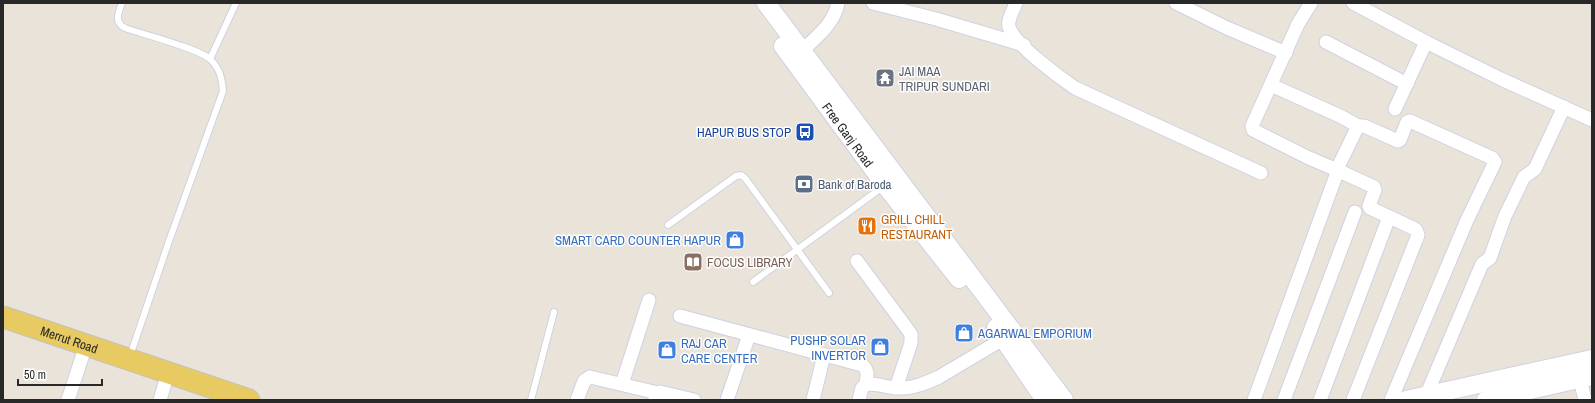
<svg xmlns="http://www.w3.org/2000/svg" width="1595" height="403" font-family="'Archivo Narrow',sans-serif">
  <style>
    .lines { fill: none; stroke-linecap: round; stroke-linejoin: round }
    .lane-casing { stroke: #cfd2e0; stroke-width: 8 }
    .street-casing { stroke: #cfd2e0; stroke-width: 15 }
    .secondary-casing { stroke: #cfd2e0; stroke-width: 20 }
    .primary-casing { stroke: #c3c3c3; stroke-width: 23 }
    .lane { stroke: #fff; stroke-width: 6 }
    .street { stroke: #fff; stroke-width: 13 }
    .secondary { stroke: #fff; stroke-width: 18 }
    .primary { stroke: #e7ca61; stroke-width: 21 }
    .labels { text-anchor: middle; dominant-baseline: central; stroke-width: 3; stroke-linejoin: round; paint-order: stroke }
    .worship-label { font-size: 13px; fill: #5b616d; stroke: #fff; text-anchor: start }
    .transit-label { font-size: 13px; fill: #164399; stroke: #fff; text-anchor: end }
    .street-label { font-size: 13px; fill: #282828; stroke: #fff }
    .service-label { font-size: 13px; fill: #4e5e75; stroke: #fff; text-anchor: start }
    .food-label { font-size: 13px; fill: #c56008; stroke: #fff; text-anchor: start }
    .shop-label { font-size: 13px; fill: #366cbe; stroke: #fff; text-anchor: end }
    .education-label { font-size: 13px; fill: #785e54; stroke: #fff; text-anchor: start }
  </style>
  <rect width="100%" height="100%" fill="#e9e3da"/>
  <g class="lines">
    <defs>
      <g id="lane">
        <path d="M122,3C118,13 114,22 125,28C142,34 201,49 211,60C220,69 222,79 223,91L169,241L130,356"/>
        <polyline points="210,59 236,3"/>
        <polyline points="668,225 736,176 741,175 745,178 829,293"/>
        <polyline points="753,282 884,186"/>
        <polyline points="531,400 554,312"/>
      </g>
      <g id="street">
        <polyline points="873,3 936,19 1024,45"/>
        <path d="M1016,3C1014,9 1007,20 1009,27C1014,44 1059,77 1075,88L1261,173"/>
        <polyline points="1176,3 1227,28 1286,53"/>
        <polyline points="1311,3 1298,24 1252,126 1253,130 1309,158 1335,169 1338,167 1358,126 1364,126 1398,141 1400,140 1407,122 1410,121 1492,158 1495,162 1467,220 1391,400"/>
        <polyline points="1353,3 1428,43 1501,79 1592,120"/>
        <polyline points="1326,42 1407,84"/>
        <path d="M802,51C817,36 834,24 838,3"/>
        <polyline points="1271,85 1342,117 1358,126"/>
        <polyline points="1395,109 1426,42"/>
        <polyline points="1335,169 1374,187 1375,190 1369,206 1370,208 1413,228 1416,230 1418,235 1353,400"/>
        <polyline points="857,261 911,334 911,343 896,388"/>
        <path d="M680,316L862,365C869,370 867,377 866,384"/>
        <polyline points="1580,379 1585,400"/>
        <polyline points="622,384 649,300"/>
        <polyline points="1426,396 1482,264 1490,258 1505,216 1524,177 1535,169 1564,107"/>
        <polyline points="655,399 656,395 660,392 694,400"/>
        <polyline points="68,400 86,345"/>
        <polyline points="160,400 168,373"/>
        <polyline points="577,400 584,381 590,377 658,393"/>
        <polyline points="727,400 749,335"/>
        <polyline points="813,400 824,355"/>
        <path d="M859,400L862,388L866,384C877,383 888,388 898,388C912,389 926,383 939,377L1003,339"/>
        <polyline points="1254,400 1338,170"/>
        <polyline points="1284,400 1355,212"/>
        <polyline points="1320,400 1389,217"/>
      </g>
      <g id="secondary">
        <polyline points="766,3 1064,400"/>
        <path id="s1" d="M783,46L885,185L959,279"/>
        <polyline points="996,328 1045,400"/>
        <polyline points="1406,400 1592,359"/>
        <polyline points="1486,400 1592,376"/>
      </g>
      <g id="primary">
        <path id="s2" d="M3,317L249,400"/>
      </g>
    </defs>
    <use href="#lane" class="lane-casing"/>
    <use href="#street" class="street-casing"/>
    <use href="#secondary" class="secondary-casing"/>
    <use href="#primary" class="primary-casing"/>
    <use href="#lane" class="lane"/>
    <use href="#street" class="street"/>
    <use href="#secondary" class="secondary"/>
    <use href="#primary" class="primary"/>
  </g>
  <defs>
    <symbol id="temple-square" viewBox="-11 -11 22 22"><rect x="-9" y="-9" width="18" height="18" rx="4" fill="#6b7280" stroke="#fff"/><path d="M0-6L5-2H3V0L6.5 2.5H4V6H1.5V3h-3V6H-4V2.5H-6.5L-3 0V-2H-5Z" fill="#fff"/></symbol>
    <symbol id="bus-square" viewBox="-11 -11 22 22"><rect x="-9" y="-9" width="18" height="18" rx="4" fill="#1a4fb4" stroke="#fff"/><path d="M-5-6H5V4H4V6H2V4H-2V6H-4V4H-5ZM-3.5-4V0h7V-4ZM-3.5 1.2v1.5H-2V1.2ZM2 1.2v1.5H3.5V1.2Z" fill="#fff"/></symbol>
    <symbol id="bank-square" viewBox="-11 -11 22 22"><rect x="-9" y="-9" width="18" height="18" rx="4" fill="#5c6f8a" stroke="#fff"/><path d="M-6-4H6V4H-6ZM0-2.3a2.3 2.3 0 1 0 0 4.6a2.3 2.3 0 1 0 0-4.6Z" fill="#fff"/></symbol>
    <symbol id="restaurant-square" viewBox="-11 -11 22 22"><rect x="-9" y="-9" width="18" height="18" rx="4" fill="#e8710a" stroke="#fff"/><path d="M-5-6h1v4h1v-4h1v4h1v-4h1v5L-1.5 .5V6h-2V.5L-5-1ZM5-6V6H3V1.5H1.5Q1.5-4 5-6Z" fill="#fff"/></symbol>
    <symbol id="shop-square" viewBox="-11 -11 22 22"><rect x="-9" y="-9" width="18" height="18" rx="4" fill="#3f7fe0" stroke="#fff"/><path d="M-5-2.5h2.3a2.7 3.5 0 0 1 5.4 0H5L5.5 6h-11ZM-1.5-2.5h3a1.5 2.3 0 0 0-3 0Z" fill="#fff"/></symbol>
    <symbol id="library-square" viewBox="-11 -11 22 22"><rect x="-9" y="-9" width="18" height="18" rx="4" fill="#8d6e63" stroke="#fff"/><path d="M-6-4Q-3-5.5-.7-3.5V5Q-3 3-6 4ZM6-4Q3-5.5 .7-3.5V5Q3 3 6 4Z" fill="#fff"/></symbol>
  </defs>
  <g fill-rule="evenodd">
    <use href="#temple-square" x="874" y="67" width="22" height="22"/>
    <use href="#bus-square" x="794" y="121" width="22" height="22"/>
    <use href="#bank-square" x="793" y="173" width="22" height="22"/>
    <use href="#restaurant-square" x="856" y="215" width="22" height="22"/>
    <use href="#shop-square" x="724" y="229" width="22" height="22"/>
    <use href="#library-square" x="682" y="251" width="22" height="22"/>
    <use href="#shop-square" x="953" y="322" width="22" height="22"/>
    <use href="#shop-square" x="869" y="336" width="22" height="22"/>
    <use href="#shop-square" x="656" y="339" width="22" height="22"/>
  </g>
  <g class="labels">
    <g class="worship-label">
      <text x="899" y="71">JAI MAA<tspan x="899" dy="15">TRIPUR SUNDARI</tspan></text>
    </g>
    <g class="transit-label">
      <text x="791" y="132">HAPUR BUS STOP</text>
    </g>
    <g class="street-label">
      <text stroke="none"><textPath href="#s1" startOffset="110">Free Ganj Road</textPath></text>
      <text stroke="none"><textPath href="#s2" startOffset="70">Merrut Road</textPath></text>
    </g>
    <g class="service-label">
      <text x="818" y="184">Bank of Baroda</text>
    </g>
    <g class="food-label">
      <text x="881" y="219">GRILL CHILL<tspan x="881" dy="15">RESTAURANT</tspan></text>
    </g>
    <g class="shop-label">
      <text x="721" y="240">SMART CARD COUNTER HAPUR</text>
      <text x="978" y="333" text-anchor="start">AGARWAL EMPORIUM</text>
      <text x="866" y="340">PUSHP SOLAR<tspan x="866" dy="15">INVERTOR</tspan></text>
      <text x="681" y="343" text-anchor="start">RAJ CAR<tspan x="681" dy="15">CARE CENTER</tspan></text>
    </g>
    <g class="education-label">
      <text x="707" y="262">FOCUS LIBRARY</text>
    </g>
  </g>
  <rect width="1595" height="403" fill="none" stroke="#282828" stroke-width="8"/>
  <path d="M18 379v6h84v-6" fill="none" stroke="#282828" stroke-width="2"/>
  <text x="24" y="379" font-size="12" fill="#282828" stroke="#ffffff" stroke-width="3" paint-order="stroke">50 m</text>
</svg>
